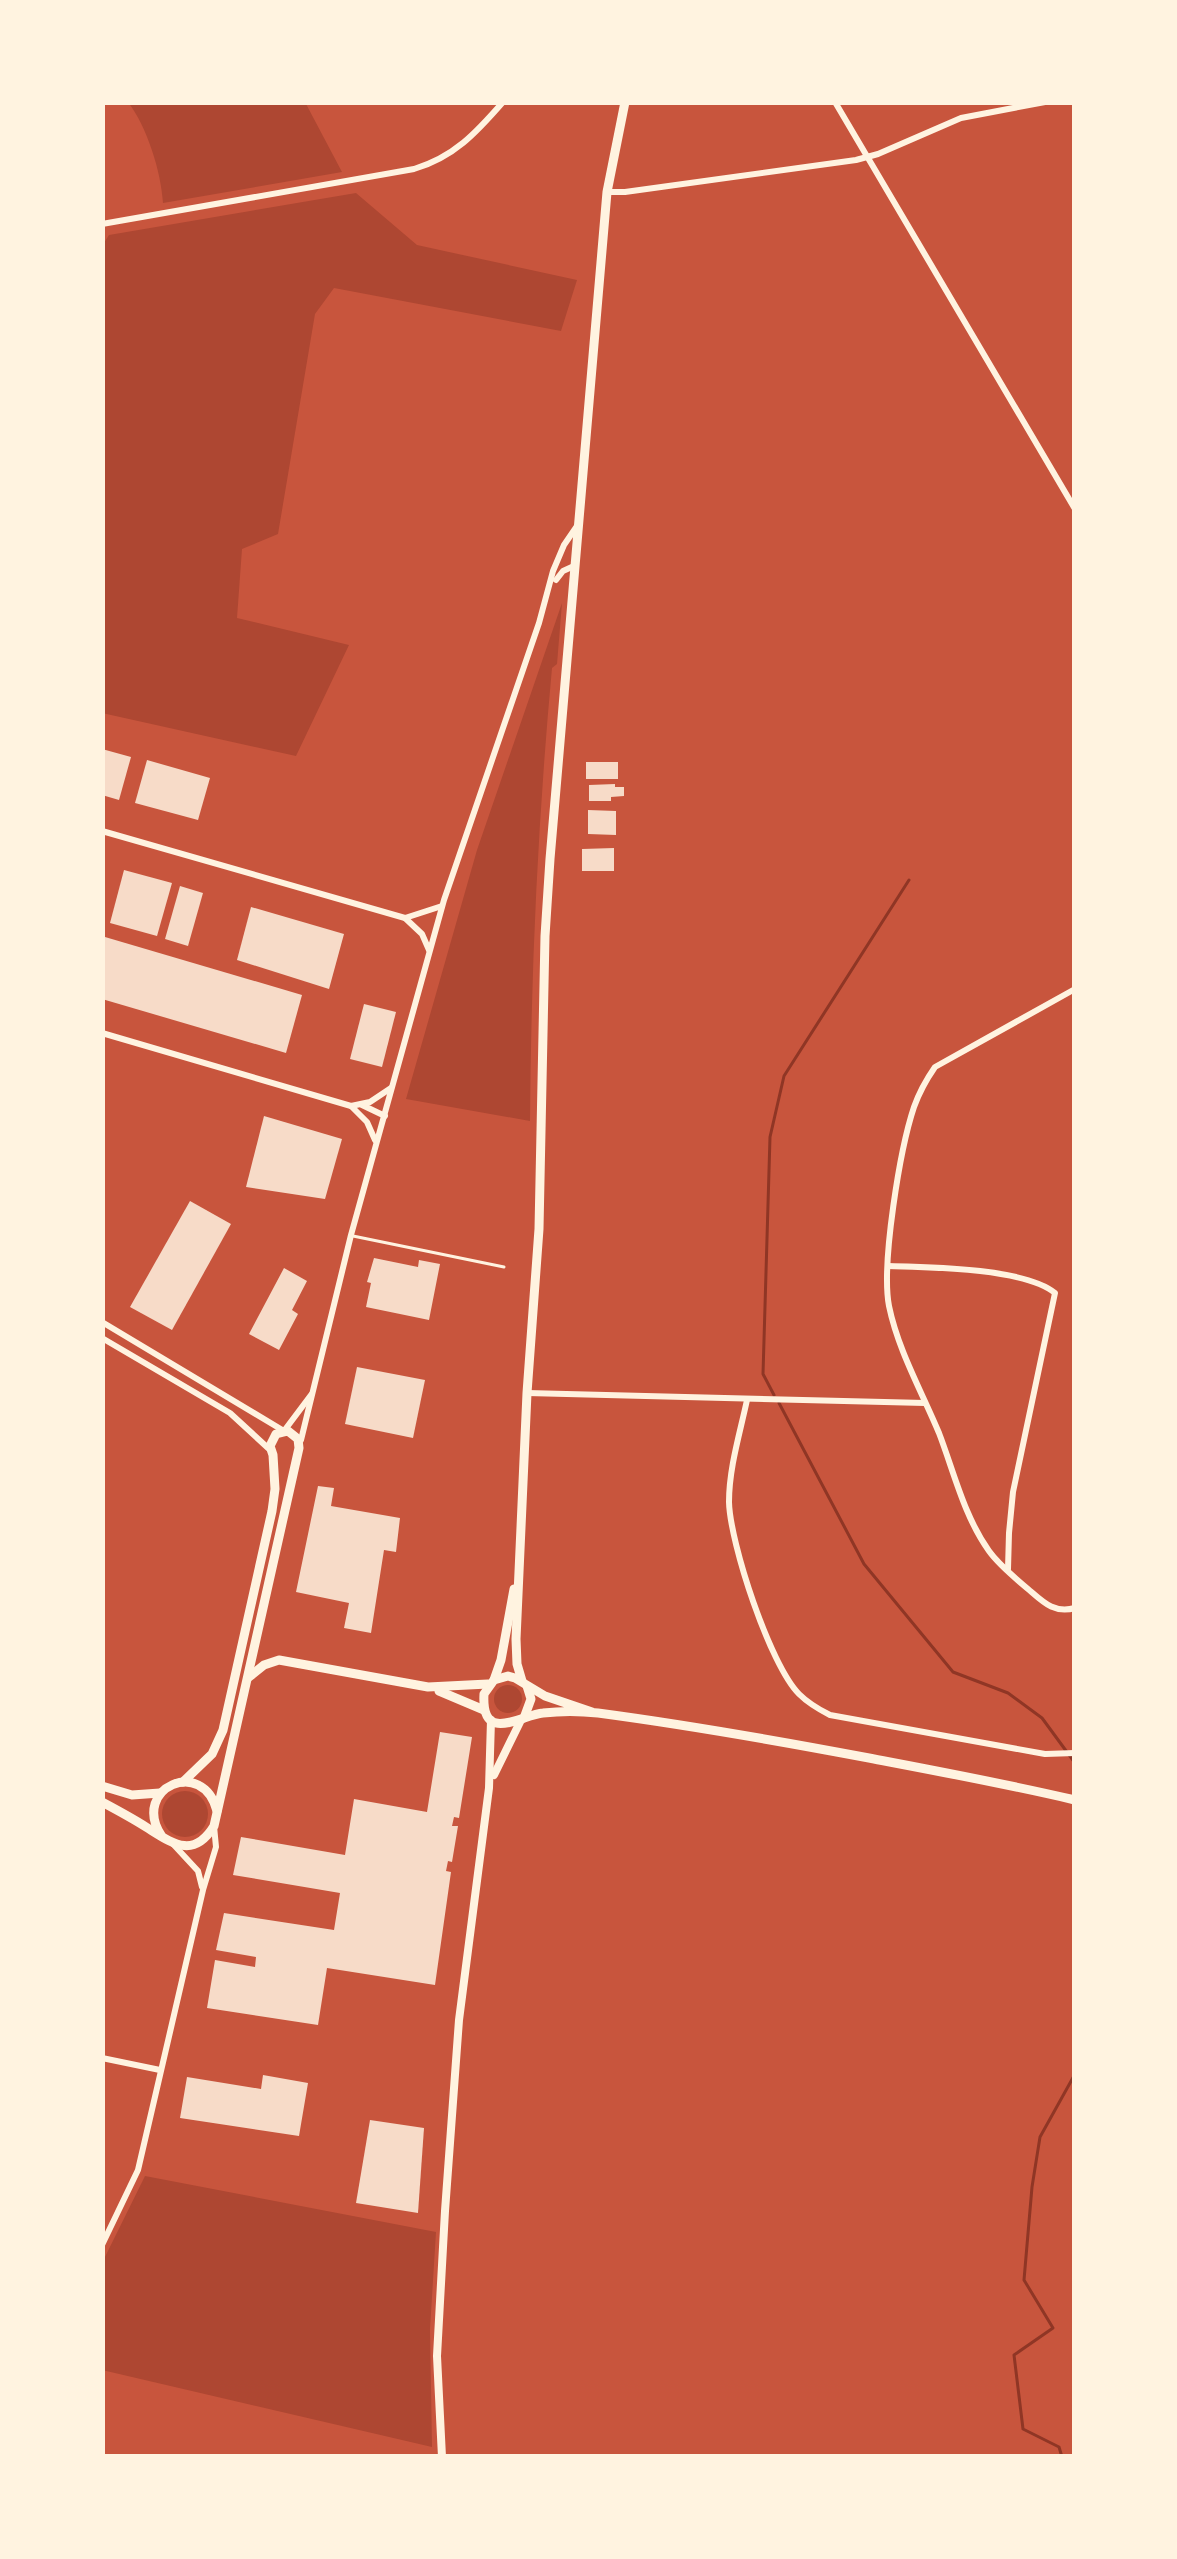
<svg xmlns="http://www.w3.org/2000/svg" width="1177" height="2559" font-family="'Nunito Sans',sans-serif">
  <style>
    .green { fill: #ae4732 }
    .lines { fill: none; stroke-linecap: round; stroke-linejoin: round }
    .stream { stroke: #8f3625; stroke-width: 3 }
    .building { fill: #f7dbc8 }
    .service { stroke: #fff3e0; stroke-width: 3 }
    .minor { stroke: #fff3e0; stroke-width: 6 }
    .tertiary { stroke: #fff3e0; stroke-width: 8 }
    .secondary { stroke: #fff3e0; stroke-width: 9 }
  </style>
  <rect width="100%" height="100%" fill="#c8553d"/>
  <g class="green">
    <path d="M128,102H305L342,172L163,203C161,171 147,127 128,102Z"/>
    <polygon points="356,193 417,245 577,280 561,331 334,288 315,314 278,534 242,549 237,618 349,645 296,756 102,713 102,246 109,235"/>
    <path d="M562,603L557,664L552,668C538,819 531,969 530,1121L406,1099L477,850Z"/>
    <circle cx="508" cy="1699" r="14"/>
    <circle cx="185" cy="1814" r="23"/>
    <polygon points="145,2176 436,2232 430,2329 432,2447 102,2370 102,2263"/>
  </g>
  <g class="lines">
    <g class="stream">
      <polyline points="774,1395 763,1374 770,1137 784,1076 909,880"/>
      <polyline points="779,1403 864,1564 953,1672 1008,1693 1042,1718 1075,1763"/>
      <polyline points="1062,2457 1059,2447 1023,2429 1014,2355 1053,2328 1024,2280 1032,2187 1040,2137 1075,2074"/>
    </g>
  </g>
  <g class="building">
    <polygon points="102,749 131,757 119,800 102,795"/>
    <polygon points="147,760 210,778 198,820 135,803"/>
    <rect x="586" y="762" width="32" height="17"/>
    <polygon points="615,784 615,787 624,787 624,796 611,797 611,801 589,801 589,785"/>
    <polygon points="588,810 616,811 616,835 588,834"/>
    <polygon points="614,848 614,871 582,871 582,849"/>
    <polygon points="124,870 172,883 157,936 110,923"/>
    <polygon points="180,886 203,893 188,946 165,939"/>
    <polygon points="251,907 344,934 329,989 237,960"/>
    <polygon points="105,937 302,995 286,1053 102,999 102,938"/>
    <polygon points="364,1004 396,1012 382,1067 350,1059"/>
    <polygon points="264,1116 342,1139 325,1199 246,1187"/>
    <polygon points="190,1201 231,1224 172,1330 130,1307"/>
    <polygon points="374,1258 418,1267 419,1260 440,1264 429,1320 366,1307 371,1283 367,1282"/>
    <polygon points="284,1268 307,1281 292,1310 298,1314 279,1350 249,1334"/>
    <polygon points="357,1367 425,1380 413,1438 345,1424"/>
    <polygon points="318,1486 334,1488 331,1506 400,1518 396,1552 384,1550 371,1633 344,1628 349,1603 296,1592"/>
    <polygon points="440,1732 472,1737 459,1818 454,1817 452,1826 458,1826 452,1862 448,1861 446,1871 451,1872 435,1985 327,1968 318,2025 207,2008 215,1960 255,1967 256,1957 216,1950 224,1913 334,1930 340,1893 233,1875 241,1837 345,1855 354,1799 427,1812"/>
    <polygon points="263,2075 308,2083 299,2136 180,2118 187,2077 261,2089"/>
    <polygon points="370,2120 424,2128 418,2213 356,2203"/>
  </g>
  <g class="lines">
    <polyline class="service" points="353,1236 504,1267"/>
    <g class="minor">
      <polyline points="835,102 1075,509"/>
      <polyline points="607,192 625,192 856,160 878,154 961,118 1045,102"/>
      <path d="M102,224L414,169C454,157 476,133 503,102"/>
      <polyline points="556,580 563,571 574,566"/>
      <polyline points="102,831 405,918 422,934 429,950"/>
      <polyline points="405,918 442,906"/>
      <path d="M1075,989L935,1067C926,1080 919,1093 914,1107C900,1149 881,1264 889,1306C898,1350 922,1392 939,1433C954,1472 964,1516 989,1551C999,1565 1014,1577 1028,1589C1043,1602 1054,1614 1075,1608"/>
      <polyline points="102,1033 351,1106 367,1122 375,1140"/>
      <polyline points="362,1105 385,1116"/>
      <polyline points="351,1106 370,1102 391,1088"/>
      <path d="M888,1266C928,1267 1025,1268 1055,1293L1013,1492L1009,1533L1008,1569"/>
      <polyline points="102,1322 284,1431 311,1395"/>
      <polyline points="102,1338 230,1413 268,1448"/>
      <polyline points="527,1393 925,1403"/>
      <path d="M747,1400C740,1433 729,1468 729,1502C730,1543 770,1665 799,1694C808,1703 818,1709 830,1715L1045,1754L1075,1753"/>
      <polyline points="301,1440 351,1235 444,900 539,623 553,571 564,545 577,526"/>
      <polyline points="173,1844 198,1871 202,1887"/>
      <polyline points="102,2058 160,2070"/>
      <polyline points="102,2245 138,2170 203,1890 216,1847 214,1826"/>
    </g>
    <g class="tertiary">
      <polyline points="494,1775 521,1720"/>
      <polyline points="442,2457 437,2356 445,2211 459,2020 489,1788 491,1720"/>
    </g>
    <g class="secondary">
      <polyline points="249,1677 264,1665 279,1660 428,1687 488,1684"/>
      <polyline points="494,1680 501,1660 514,1589"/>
      <polyline points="522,1681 517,1664 516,1639 527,1393 539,1229 545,936 550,859 607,192 625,102"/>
      <polyline points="439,1691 484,1710"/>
      <path d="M592,1712L545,1696L515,1678L508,1676L494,1680L484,1694C481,1745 521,1715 543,1713C560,1711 580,1711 598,1713C688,1725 779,1741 869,1758C937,1771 1007,1784 1075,1800"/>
      <polyline points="524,1718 531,1699 527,1686"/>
      <polyline points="102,1786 132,1795 160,1793"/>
      <path d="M102,1802C117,1810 132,1818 146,1827C172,1843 193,1860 214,1826L299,1448L298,1439L288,1431L276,1434L270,1446L273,1455L275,1489L272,1511L223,1730L212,1754L183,1782"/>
      <path d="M161,1835C131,1788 203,1756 217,1811"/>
    </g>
  </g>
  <rect width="1177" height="2559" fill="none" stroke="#fff3e0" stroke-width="210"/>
</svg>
